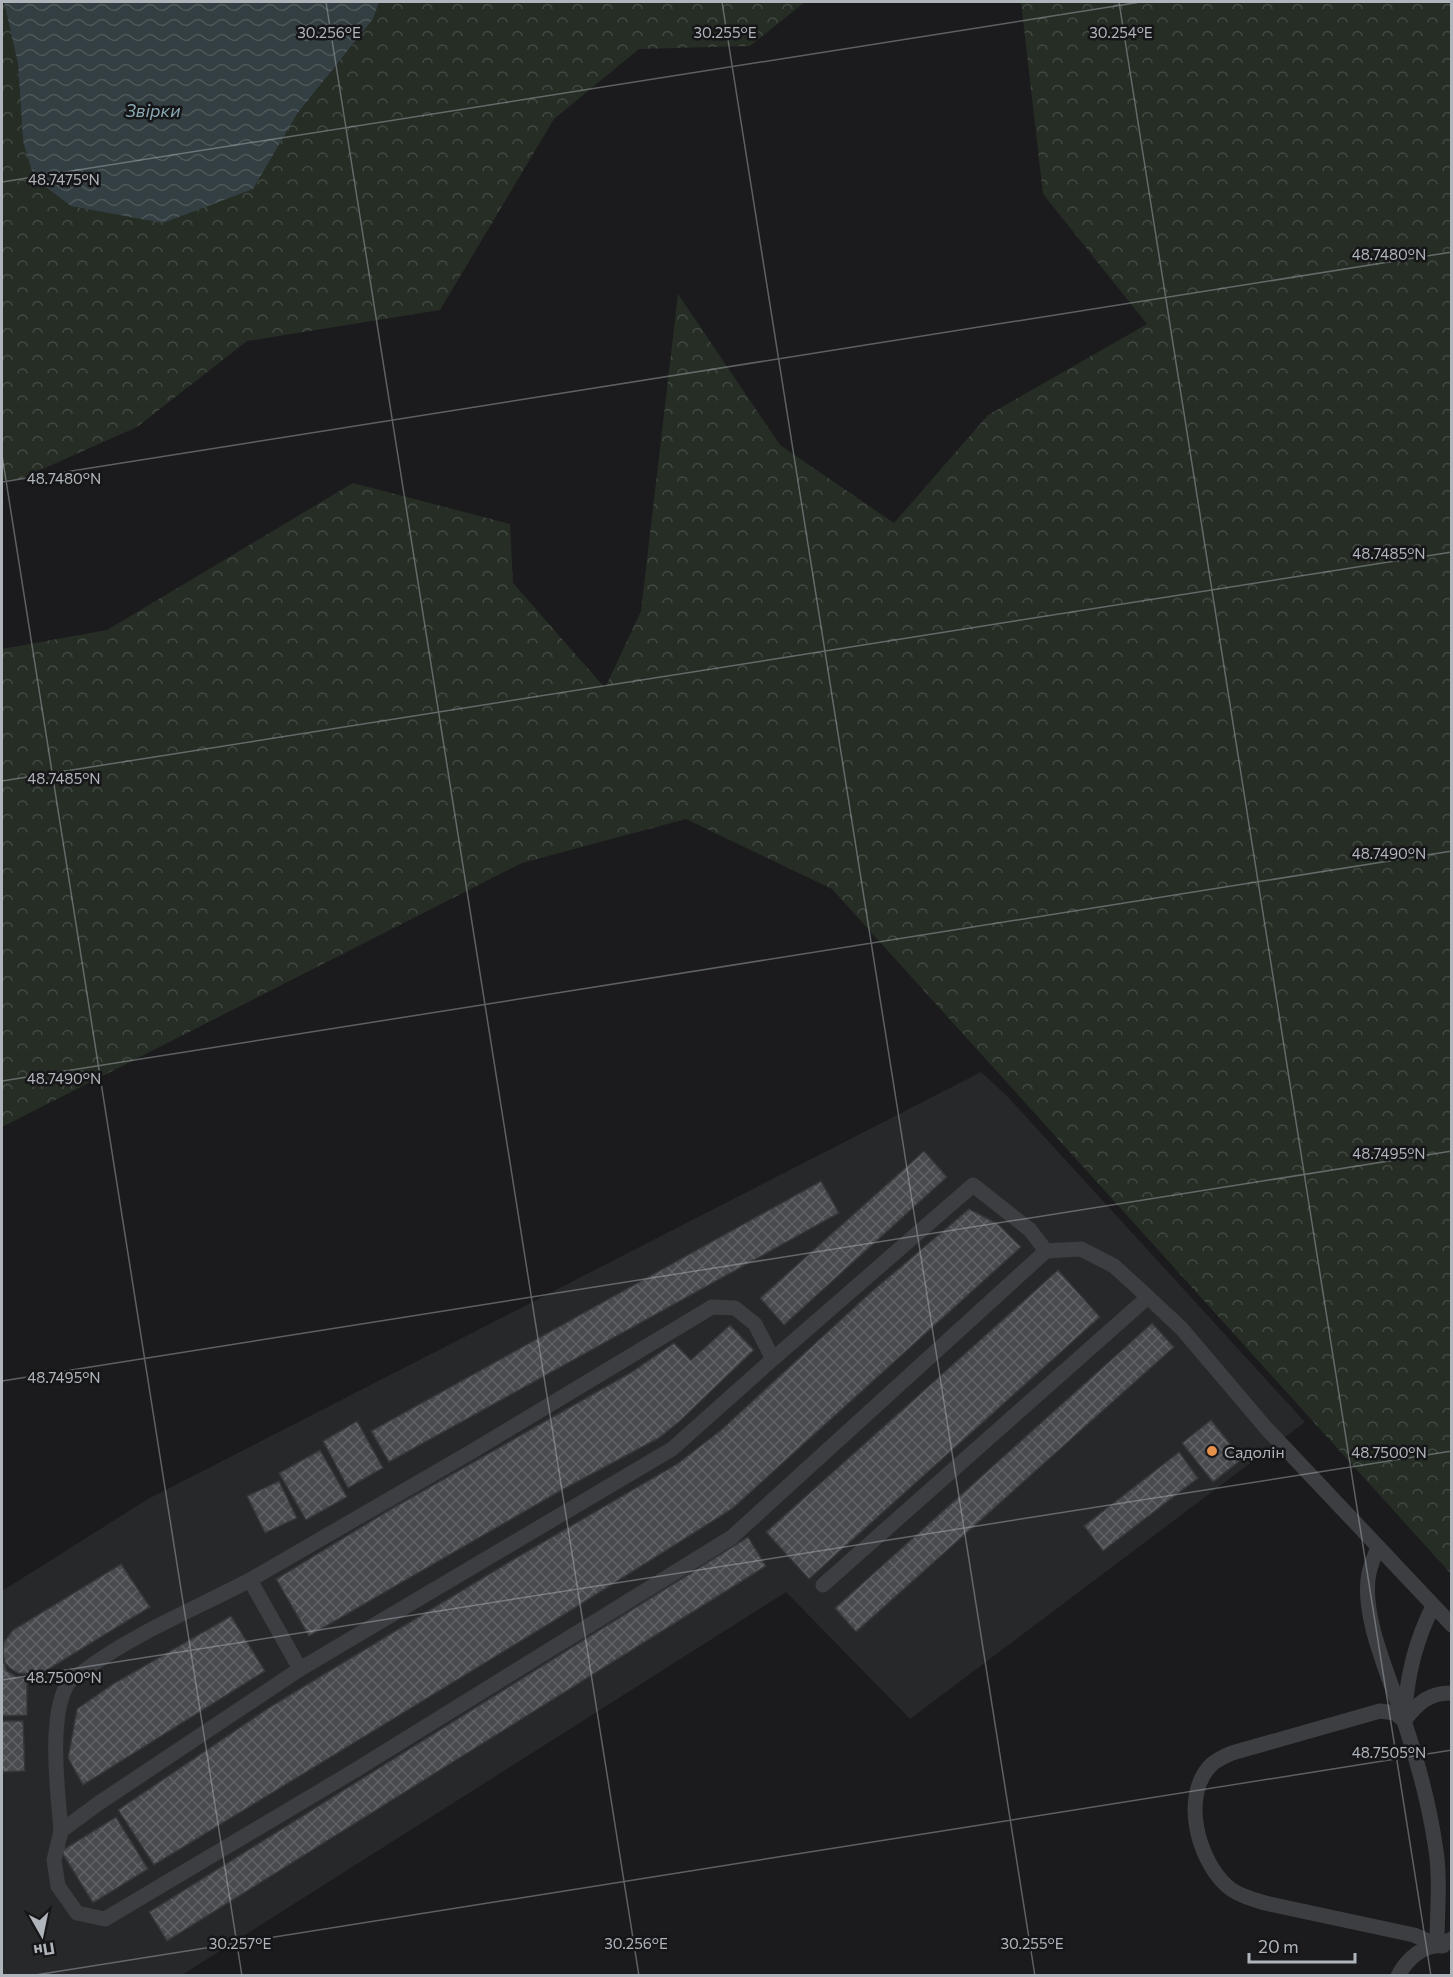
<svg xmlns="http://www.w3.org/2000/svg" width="1453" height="1977" font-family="Commissioner,sans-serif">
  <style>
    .built { fill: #27282a }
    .forest { fill: url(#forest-crowns) }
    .water { fill: url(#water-waves) }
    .building { fill: url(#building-cross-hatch); stroke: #353639; stroke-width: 1.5 }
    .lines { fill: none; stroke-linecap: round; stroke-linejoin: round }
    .lane { stroke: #3c3e42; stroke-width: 15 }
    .ticks { fill: none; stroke: #afb5bb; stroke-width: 1.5; stroke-opacity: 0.45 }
    .poi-dot { fill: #e5914b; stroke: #161618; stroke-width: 2 }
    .labels { text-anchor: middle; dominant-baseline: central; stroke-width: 5; stroke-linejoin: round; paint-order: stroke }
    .poi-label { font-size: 16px; fill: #afb5bb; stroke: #161618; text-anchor: start }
    .water-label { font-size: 18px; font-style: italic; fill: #89a8b3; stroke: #161618 }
    .ticks-label { font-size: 15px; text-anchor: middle; fill: #afb5bb; stroke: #161618; stroke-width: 5; stroke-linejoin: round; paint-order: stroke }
  </style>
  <defs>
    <pattern id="forest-crowns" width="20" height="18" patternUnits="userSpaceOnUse" patternTransform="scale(1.5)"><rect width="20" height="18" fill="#252d25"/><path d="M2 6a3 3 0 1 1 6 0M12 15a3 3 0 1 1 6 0" fill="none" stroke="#424943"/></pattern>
    <pattern id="water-waves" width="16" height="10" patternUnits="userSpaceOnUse" patternTransform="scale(1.5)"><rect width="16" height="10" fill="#333f42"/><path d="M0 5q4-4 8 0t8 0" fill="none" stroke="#4e585b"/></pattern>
    <pattern id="building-cross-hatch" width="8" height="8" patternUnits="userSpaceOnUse" patternTransform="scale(1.5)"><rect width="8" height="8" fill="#484a4d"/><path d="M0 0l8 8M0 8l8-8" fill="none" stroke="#606265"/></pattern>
  </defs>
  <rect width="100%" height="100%" fill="#1b1b1d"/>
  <polygon class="built" points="981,1072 1008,1097 1305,1422 910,1719 786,1592 182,1975 2,1976 2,1591 148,1499"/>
  <g class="forest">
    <polygon points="2,2 4,2 18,64 23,141 297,114 373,19 379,2 805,2 750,46 639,49 554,119 440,310 247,341 137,427 20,479 2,480"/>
    <polygon points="1021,2 1451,2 1451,1574 832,889 686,819 522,863 2,1127 2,649 107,630 353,483 510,524 513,583 605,688 641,611 678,294 780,445 894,523 988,415 1147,324 1043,194"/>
  </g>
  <polygon class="water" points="4,2 379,2 373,19 297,114 253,189 163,223 71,206 34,178 23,141 18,64"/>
  <g class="building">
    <polygon points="924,1151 947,1177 784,1325 760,1298"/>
    <polygon points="821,1181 839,1213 389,1462 371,1431"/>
    <polygon points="969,1209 998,1224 1021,1247 732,1509 565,1614 154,1865 118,1810 270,1707 509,1562 677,1464 721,1430 871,1292"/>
    <polygon points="1058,1270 1100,1317 809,1579 766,1532"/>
    <polygon points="1152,1323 1174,1347 856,1632 835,1608"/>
    <polygon points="730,1325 754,1350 680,1421 659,1438 560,1491 309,1636 276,1579 391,1509 630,1373 674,1343 691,1360"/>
    <polygon points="1211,1420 1242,1459 1213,1482 1182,1443"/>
    <polygon points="357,1421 383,1468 348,1488 323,1441"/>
    <polygon points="320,1450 347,1497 306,1520 279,1473"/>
    <polygon points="1179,1452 1198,1478 1103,1551 1084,1526"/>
    <polygon points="279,1481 297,1518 265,1533 247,1496"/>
    <polygon points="748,1537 766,1566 167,1941 149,1912"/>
    <polygon points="121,1564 150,1607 39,1675 18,1673 11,1669 5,1663 3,1654 4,1642 13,1630"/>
    <polygon points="231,1616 265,1671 83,1785 68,1758 77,1709 113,1684"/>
    <polygon points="2,1658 7,1671 15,1676 27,1679 27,1715 2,1716"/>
    <polygon points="2,1721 23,1721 25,1771 2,1772"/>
    <polygon points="116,1817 148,1869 93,1903 61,1851"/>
  </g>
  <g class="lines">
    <g class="lane">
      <polyline points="773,1359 755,1324 735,1308 712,1307 471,1452 250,1580 300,1669 672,1449 773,1359 973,1185 1030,1230 1046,1251 1081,1249 1114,1266 1148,1297 1182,1329 1266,1428 1452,1625"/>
      <path d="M1378,1547C1375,1555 1371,1564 1369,1573C1360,1617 1392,1682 1405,1724C1418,1763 1429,1804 1435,1844C1441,1877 1437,1911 1437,1945"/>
      <polyline points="823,1585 1148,1297"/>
      <polyline points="300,1669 99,1803 61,1831 54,1860 58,1886 77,1913 105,1919 354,1771 732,1537 1046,1251"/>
      <path d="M1405,1712C1407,1674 1416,1640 1433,1606"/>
      <path d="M1404,1721L1395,1713L1380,1711L1232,1753C1225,1756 1217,1760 1212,1764C1180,1795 1198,1860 1227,1886C1237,1895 1252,1899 1265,1903L1414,1935L1437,1945L1452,1939"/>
      <path d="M1404,1721C1417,1704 1429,1692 1452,1693"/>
      <path d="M61,1831C58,1794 48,1718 67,1685C70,1679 79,1675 84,1671C134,1633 195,1609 250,1580"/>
      <path d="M1398,1976C1406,1960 1424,1943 1443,1946"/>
    </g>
  </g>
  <path class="ticks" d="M326,2L639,1976M722,2L1035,1976M1119,2L1431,1976M2,182L1141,2M2,455L242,1976M2,482L1452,252M2,781L1452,552M2,1081L1452,851M2,1381L1452,1151M2,1680L1452,1451M29,1976L1452,1750"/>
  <circle class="poi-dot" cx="1212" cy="1451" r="6"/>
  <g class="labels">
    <g class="poi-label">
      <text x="1224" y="1451">Садолін</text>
    </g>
    <g class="water-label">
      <text x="153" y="110">Звірки</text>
    </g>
  </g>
  <g class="ticks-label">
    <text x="329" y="38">30.256°E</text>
    <text x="725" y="38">30.255°E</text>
    <text x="1121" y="38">30.254°E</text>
    <text x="64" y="185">48.7475°N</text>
    <text x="1389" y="260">48.7480°N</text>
    <text x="64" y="484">48.7480°N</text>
    <text x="1389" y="559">48.7485°N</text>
    <text x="64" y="784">48.7485°N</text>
    <text x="1389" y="859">48.7490°N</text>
    <text x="64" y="1084">48.7490°N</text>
    <text x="1389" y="1159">48.7495°N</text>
    <text x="64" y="1383">48.7495°N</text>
    <text x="1389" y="1458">48.7500°N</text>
    <text x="64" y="1683">48.7500°N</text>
    <text x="1389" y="1758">48.7505°N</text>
    <text x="240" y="1949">30.257°E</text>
    <text x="636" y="1949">30.256°E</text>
    <text x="1032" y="1949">30.255°E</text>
  </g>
  <rect width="1453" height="1977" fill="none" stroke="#afb5bb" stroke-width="6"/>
  <g transform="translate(42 1935) rotate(171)" stroke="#161618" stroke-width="4.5" paint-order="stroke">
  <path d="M0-4.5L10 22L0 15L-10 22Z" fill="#afb5bb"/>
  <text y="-9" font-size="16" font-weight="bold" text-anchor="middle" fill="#afb5bb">Пн</text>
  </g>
  <path d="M1249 1953v9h106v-9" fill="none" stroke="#afb5bb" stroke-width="3"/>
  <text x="1258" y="1953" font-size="18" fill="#afb5bb" stroke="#161618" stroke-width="4.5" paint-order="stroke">20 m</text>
</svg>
